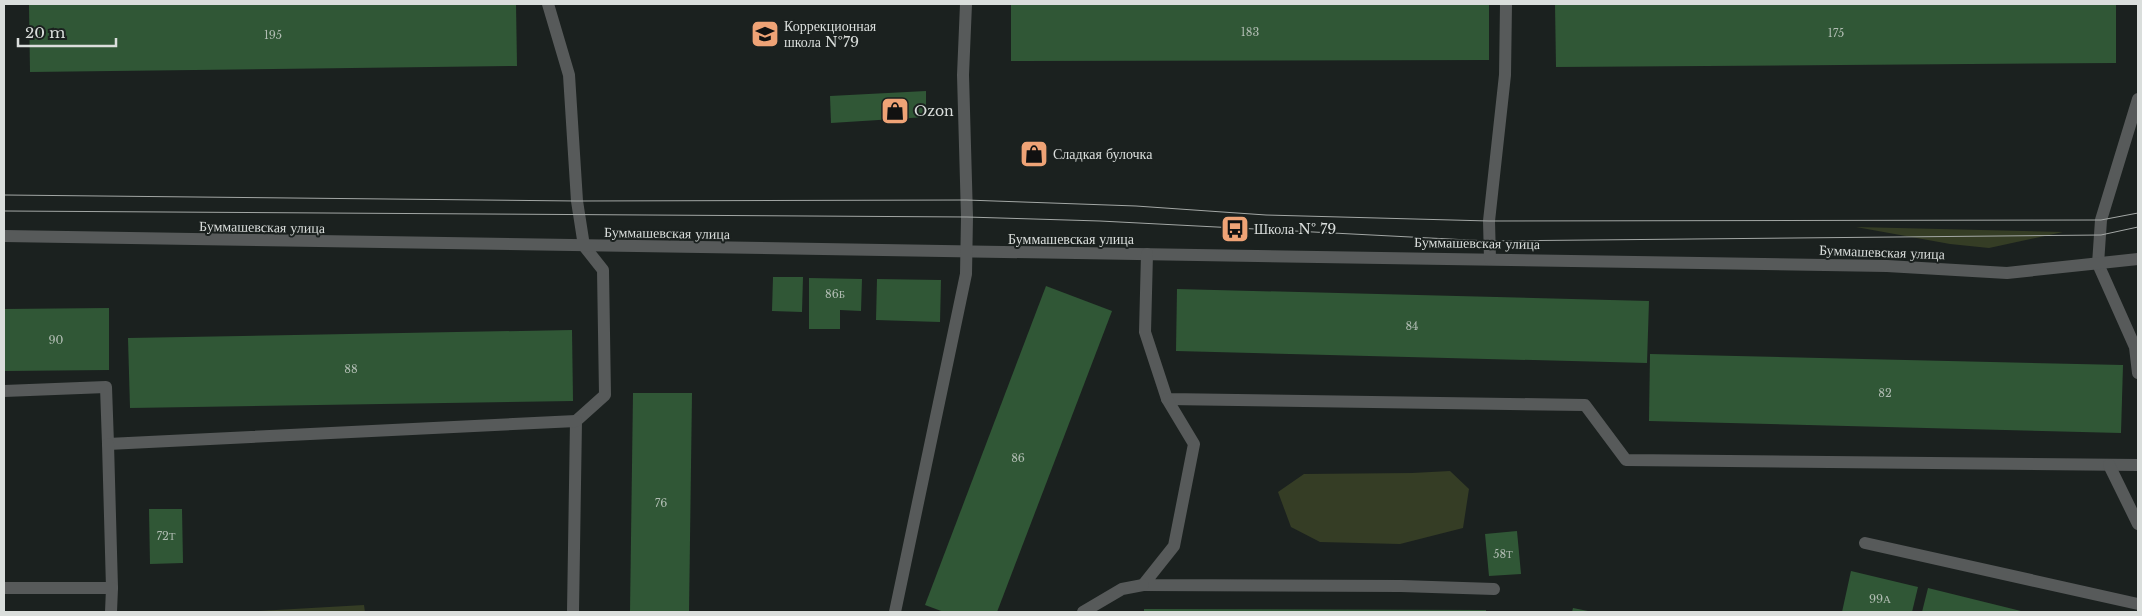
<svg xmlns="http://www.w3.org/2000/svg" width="2142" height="616" font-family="'Libre Baskerville',serif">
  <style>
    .green { fill: #353d25 }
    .building { fill: #305736 }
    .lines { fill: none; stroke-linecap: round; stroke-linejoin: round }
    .minor { stroke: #575a5a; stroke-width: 12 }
    .tram { stroke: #a3a7a5; stroke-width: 1 }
    .labels { text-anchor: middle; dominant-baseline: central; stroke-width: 4; stroke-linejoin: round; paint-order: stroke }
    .number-label { font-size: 11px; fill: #b0bcb2 }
    .poi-label { font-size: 14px; fill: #dadedc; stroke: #1b211f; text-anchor: start }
    .street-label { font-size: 14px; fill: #dadedc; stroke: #1b211f }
  </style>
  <rect width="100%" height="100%" fill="#1b211f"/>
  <g class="green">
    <polygon points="1856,227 2063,232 1989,248 1950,244"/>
    <polygon points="1450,471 1469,489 1463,528 1400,544 1320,542 1291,527 1278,492 1304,474 1412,473"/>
    <polygon points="364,605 365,612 241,612"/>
  </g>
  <g class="building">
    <polygon points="29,4 516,4 517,66 30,72"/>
    <polygon points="1011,4 1489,4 1489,60 1011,61"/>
    <polygon points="1555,4 2116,4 2116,63 1556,67"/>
    <polygon points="926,91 926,117 831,123 830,96"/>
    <polygon points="773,277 803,277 802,312 772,311"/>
    <polygon points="809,278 862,279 861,311 840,310 840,329 809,329"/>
    <polygon points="877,279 941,280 940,322 876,320"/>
    <polygon points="1046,286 1112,311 997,612 944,612 925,605"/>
    <polygon points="1177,289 1649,301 1647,363 1176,351"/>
    <polygon points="109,308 109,370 4,371 4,309"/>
    <polygon points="572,330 573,401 130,408 128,338"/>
    <polygon points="1650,354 2123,365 2121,433 1649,421"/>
    <polygon points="633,393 692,393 689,612 630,612"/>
    <polygon points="149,509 182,509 183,563 150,564"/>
    <polygon points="1517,531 1521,574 1489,576 1485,534"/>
    <polygon points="1851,571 1918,587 1912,612 1842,612"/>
    <polygon points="1928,588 2025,612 1922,612"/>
    <polygon points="1573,608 1588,611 1588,612 1572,612"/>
    <polygon points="1144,609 1486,610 1486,612 1144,612"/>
  </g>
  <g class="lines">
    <g class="minor">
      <polyline points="548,4 569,75 577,201 584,246 603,270 605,395 576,421 573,612"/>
      <polyline points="2138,99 2101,220 2098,264 2135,347 2138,373"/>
      <path d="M4,236C631,250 1259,254 1887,266L2007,273L2138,259"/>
      <polyline points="1147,254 1145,332 1167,399 1585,405 1626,460 2138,465"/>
      <polyline points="1490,259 1489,221 1505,75 1506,4"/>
      <polyline points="4,391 106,387 108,444 576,421"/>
      <polyline points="1167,399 1194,444 1174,546 1143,585 1401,586 1494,589"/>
      <polyline points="108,444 112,588"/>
      <polyline points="2109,465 2138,524"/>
      <polyline points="1865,543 2138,604"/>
      <polyline points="4,588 112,588 111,612"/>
      <polyline points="895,612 966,274 967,217 963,75 966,4"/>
      <polyline points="1083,612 1122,589 1143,585"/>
    </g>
    <g class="tram">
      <polyline points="4,195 577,201 966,200 1136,206 1266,215 1489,221 2101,220 2138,213"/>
      <polyline points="4,211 967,217 1100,221 1488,241 2101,235 2138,227"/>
    </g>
  </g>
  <defs>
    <symbol id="school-square" viewBox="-11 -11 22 22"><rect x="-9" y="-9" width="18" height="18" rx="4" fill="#efa376" stroke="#1b211f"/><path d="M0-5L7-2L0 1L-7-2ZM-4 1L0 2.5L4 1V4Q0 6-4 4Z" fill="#111"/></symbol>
    <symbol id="shop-square" viewBox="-11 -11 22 22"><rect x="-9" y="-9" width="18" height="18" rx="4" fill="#efa376" stroke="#1b211f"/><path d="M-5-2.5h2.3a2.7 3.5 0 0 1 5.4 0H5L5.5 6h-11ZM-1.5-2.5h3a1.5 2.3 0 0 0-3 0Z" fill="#111"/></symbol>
    <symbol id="bus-square" viewBox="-11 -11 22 22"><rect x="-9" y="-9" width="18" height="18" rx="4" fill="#efa376" stroke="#1b211f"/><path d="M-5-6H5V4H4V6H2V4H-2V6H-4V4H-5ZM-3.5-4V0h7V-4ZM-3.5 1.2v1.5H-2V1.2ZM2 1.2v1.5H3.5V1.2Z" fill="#111"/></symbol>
  </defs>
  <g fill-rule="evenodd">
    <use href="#school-square" x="749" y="18" width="32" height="32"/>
    <use href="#shop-square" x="879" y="95" width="32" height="32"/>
    <use href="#shop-square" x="1018" y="138" width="32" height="32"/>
    <use href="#bus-square" x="1219" y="213" width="32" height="32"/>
  </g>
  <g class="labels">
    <g class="number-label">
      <text x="1250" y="32">183</text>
      <text x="1836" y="33">175</text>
      <text x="273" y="35">195</text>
      <text x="835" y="294">86Б</text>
      <text x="1412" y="326">84</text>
      <text x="56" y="340">90</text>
      <text x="351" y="369">88</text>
      <text x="1885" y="393">82</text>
      <text x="1018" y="458">86</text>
      <text x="661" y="503">76</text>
      <text x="166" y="536">72Т</text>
      <text x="1503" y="554">58Т</text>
      <text x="1880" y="599">99А</text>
    </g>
    <g class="poi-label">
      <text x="784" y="26">Коррекционная<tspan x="784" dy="16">школа №79</tspan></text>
      <text x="914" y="111">Ozon</text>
      <text x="1053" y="154">Сладкая булочка</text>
      <text x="1254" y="229">Школа № 79</text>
    </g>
    <g class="street-label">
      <text transform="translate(262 227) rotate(1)">Буммашевская улица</text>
      <text transform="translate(667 233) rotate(1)">Буммашевская улица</text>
      <text x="1071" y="239">Буммашевская улица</text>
      <text transform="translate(1477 243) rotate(1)">Буммашевская улица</text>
      <text transform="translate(1882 252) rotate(2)">Буммашевская улица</text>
    </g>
  </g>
  <rect width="2142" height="616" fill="none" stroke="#dadedc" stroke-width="10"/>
  <path d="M18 38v8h98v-8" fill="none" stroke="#dadedc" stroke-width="2.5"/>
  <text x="25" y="38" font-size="15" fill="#dadedc" stroke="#1b211f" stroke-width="4" paint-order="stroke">20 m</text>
</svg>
